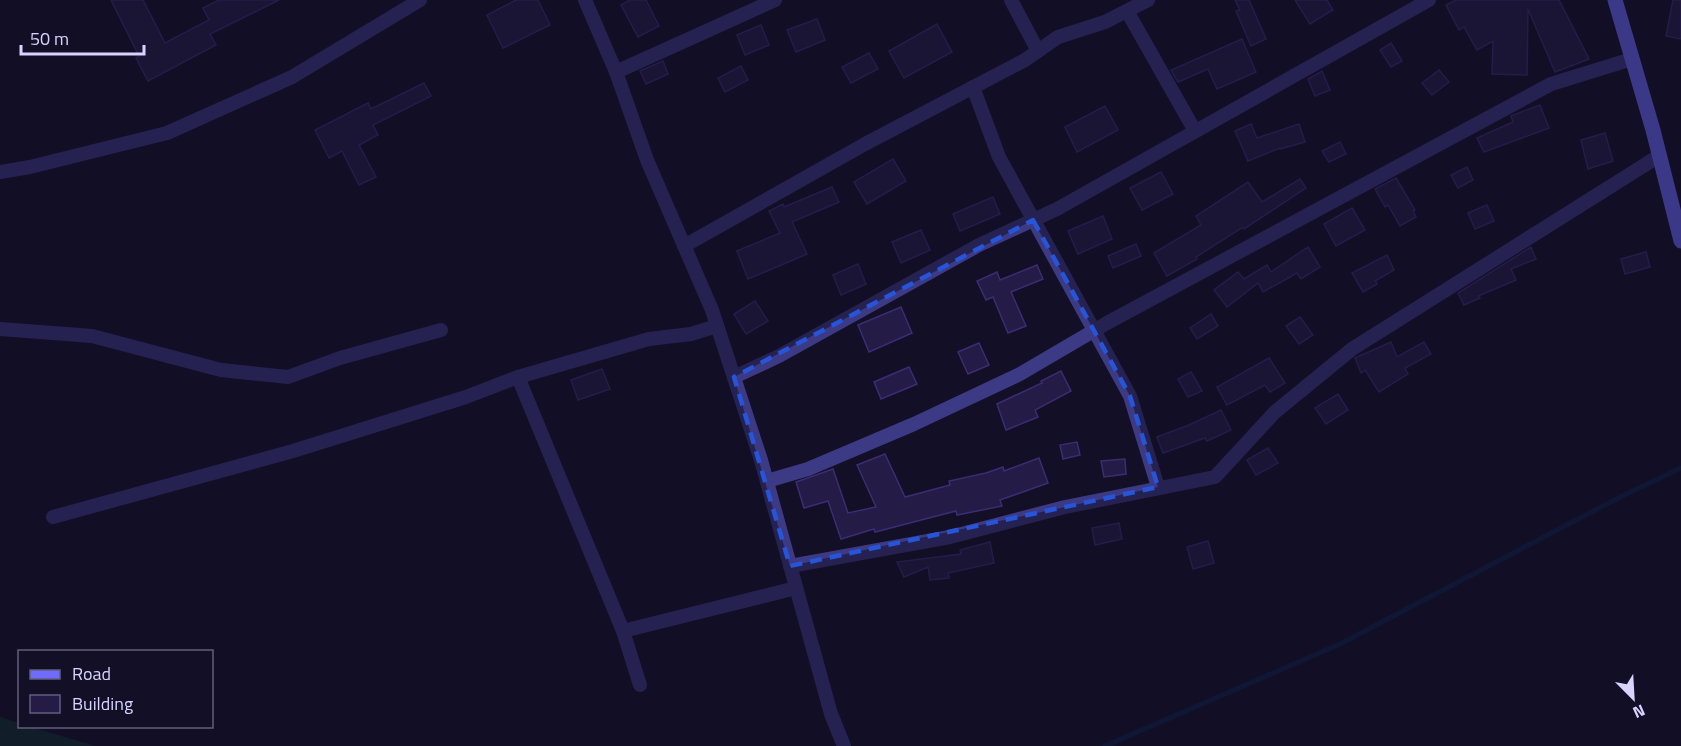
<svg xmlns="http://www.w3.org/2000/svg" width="1681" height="746" font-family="'Titillium Web',sans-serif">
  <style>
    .green { fill: #12302f }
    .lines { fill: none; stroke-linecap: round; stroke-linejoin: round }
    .stream { stroke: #0c2248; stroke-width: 5 }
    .building { fill: #241b47; stroke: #3b2d73; stroke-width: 1.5 }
    .street { stroke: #3d3a85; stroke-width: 14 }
    .secondary { stroke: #6f6bff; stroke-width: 15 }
    .marked { fill: none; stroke: #2655da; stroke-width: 4.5; stroke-dasharray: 12 8; stroke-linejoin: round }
  </style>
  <rect width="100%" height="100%" fill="#130f26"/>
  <polygon class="green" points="0,717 19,723 20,726 31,727 95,746 0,746"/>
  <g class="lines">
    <polyline class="stream" points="1105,746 1340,644 1622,496 1681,468"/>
  </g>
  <g class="building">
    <polygon points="111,0 143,0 165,43 209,20 203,8 219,0 279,0 210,34 216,45 148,81 136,58 139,56"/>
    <polygon points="516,0 538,0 550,25 503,48 487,15"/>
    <polygon points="630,0 646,0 659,26 638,37 621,5"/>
    <polygon points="1235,0 1249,0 1266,39 1251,46 1236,11 1240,10"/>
    <polygon points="1295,0 1327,0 1333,10 1310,24"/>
    <polygon points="1456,0 1559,0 1589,59 1555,72 1528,9 1527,75 1492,74 1493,41 1477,50 1464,27 1459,30 1446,5"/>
    <polygon points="1673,0 1681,0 1681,39 1666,36"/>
    <polygon points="817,19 825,40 796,52 787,30"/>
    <polygon points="937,24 952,52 904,78 889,51"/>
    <polygon points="761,25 769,45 745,55 737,35"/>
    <polygon points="1242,39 1256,72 1217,89 1208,69 1178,82 1171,70"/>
    <polygon points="1391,43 1402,61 1391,67 1380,50"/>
    <polygon points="869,53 878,69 851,83 842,67"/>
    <polygon points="663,61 668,74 646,84 640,71"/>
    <polygon points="741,66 748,80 725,92 718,78"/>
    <polygon points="1439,70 1449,82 1432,95 1422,83"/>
    <polygon points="1322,71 1330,90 1315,96 1308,79"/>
    <polygon points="424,83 431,96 373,125 378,135 359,145 376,177 359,185 342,151 329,158 315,130 368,103 371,109"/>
    <polygon points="1540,105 1549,128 1484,152 1477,138 1513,122 1511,116"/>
    <polygon points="1105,106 1118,130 1077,152 1065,127"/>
    <polygon points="1251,124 1257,138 1299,124 1305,142 1280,149 1280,148 1248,161 1235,131"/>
    <polygon points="1605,133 1613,161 1588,169 1581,140"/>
    <polygon points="1340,142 1346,154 1329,162 1322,151"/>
    <polygon points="893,159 906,181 867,204 854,182"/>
    <polygon points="1467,167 1473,180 1458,188 1451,175"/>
    <polygon points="1161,172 1173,194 1142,210 1130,188"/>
    <polygon points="1396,178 1415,210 1413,211 1416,217 1400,226 1388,205 1385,207 1375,189"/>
    <polygon points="1300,179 1306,188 1244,229 1243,227 1196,257 1197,259 1167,276 1154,253 1201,225 1196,216 1248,182 1262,202"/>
    <polygon points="832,187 839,202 792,222 807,254 748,279 737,251 780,233 769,211 783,204 784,207"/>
    <polygon points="993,197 1000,214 960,231 953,214"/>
    <polygon points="1487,205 1494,221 1475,229 1468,213"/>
    <polygon points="1352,208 1365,230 1336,246 1324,224"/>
    <polygon points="1103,216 1112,239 1078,254 1068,231"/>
    <polygon points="921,230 930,250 901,263 892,242"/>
    <polygon points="1136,244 1141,256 1113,268 1108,256"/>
    <polygon points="1308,247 1320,267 1301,279 1297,273 1263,292 1258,283 1227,307 1214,290 1238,272 1244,279 1267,265 1271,272"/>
    <polygon points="1531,247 1536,259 1511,269 1516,280 1478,296 1480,298 1464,305 1458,293"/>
    <polygon points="1646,252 1650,267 1625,274 1621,259"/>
    <polygon points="1387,255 1394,270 1375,281 1377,284 1363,292 1352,273"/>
    <polygon points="858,264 866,284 841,295 833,275"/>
    <polygon points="1037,265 1043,279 1011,292 1026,326 1008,333 993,297 986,300 977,281 997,272 1000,280"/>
    <polygon points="755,301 768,321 746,334 734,314"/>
    <polygon points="901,307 912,333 869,352 858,325"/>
    <polygon points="1211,314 1218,326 1197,339 1190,328"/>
    <polygon points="1300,317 1313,335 1299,344 1286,326"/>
    <polygon points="1391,342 1397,357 1424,342 1431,354 1405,368 1408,374 1379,392 1365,370 1361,373 1355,358"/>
    <polygon points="979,343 989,365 968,374 958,352"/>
    <polygon points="1269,358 1285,383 1270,392 1265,385 1227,405 1217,387"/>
    <polygon points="909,367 917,384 881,399 874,382"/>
    <polygon points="602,369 610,389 578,400 571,380"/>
    <polygon points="1061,371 1071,391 1035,410 1038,417 1006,430 997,404 1042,383 1041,381"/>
    <polygon points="1191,372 1202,391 1188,397 1178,379"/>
    <polygon points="1338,394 1348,410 1326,424 1315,408"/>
    <polygon points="1221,410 1231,430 1207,441 1205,438 1163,453 1157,437 1189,425"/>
    <polygon points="1077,442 1080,455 1063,459 1060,445"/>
    <polygon points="1268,448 1278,463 1256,475 1247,460"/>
    <polygon points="885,454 905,497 950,485 949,481 986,473 1003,467 1004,471 1039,458 1048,483 1000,500 1002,506 957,515 956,511 875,532 874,529 841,539 828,501 804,508 796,482 833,469 848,513 876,507 857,465"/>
    <polygon points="1125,459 1126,474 1104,477 1101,461"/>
    <polygon points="1119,523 1122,539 1095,545 1092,528"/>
    <polygon points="1208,541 1214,563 1193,569 1187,547"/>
    <polygon points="990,542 994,563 948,573 949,578 930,580 928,567 904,577 897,562 961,554 960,550"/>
  </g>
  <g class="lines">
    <g class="street">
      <polyline points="585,0 616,72 647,160 712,310 761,460 831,714 844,746"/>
      <polyline points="1011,0 1038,51"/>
      <polyline points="1127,11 1195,131"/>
      <polyline points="616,72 775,0"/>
      <polyline points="973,87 999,157 1130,396 1158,487"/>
      <polyline points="0,172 30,167 167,133 292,77 420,0"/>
      <polyline points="684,246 865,144 1025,60 1058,37 1105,22 1148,0"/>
      <polyline points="0,329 92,336 221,370 288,377 340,358 441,330"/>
      <polyline points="518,377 623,631 640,685"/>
      <polyline points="734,377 779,356 979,245 1057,209 1429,0"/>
      <polyline points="767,481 808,469 914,424 1020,374 1107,323 1551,84 1632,59"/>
      <polyline points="53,517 293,451 466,397 518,377 649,339 691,334 717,326"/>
      <polyline points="790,566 950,537 1065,507 1215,477 1275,412 1352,349 1659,156"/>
      <polyline points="623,631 796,588"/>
    </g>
    <polyline class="secondary" points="1615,0 1653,130 1681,241"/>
  </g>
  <path d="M0 0H1681V746H0ZM1033,220L1130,396L1158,487L790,566L734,377Z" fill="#130f26" fill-opacity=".55" fill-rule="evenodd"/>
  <path class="marked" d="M1033,220L1130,396L1158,487L790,566L734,377Z"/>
  <rect x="18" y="650" width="195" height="78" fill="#130f26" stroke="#625e7d" stroke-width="1.5"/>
  <rect x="30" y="670" width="30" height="9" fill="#6f6bff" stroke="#625e7d" stroke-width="1.5"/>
  <text x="72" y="680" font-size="18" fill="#d9d4ff">Road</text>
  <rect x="30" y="695" width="30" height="18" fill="#241b47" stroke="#625e7d" stroke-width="1.5"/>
  <text x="72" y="710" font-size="18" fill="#d9d4ff">Building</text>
  <g transform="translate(1633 698) rotate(156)" stroke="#130f26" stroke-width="4.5" paint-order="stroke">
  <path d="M0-4.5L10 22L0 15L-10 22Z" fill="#d9d4ff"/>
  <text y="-9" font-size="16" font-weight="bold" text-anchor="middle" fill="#d9d4ff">N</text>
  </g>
  <path d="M21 45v9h123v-9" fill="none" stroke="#d9d4ff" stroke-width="3"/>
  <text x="30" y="45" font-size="18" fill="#d9d4ff" stroke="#130f26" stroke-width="4.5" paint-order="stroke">50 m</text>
</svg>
